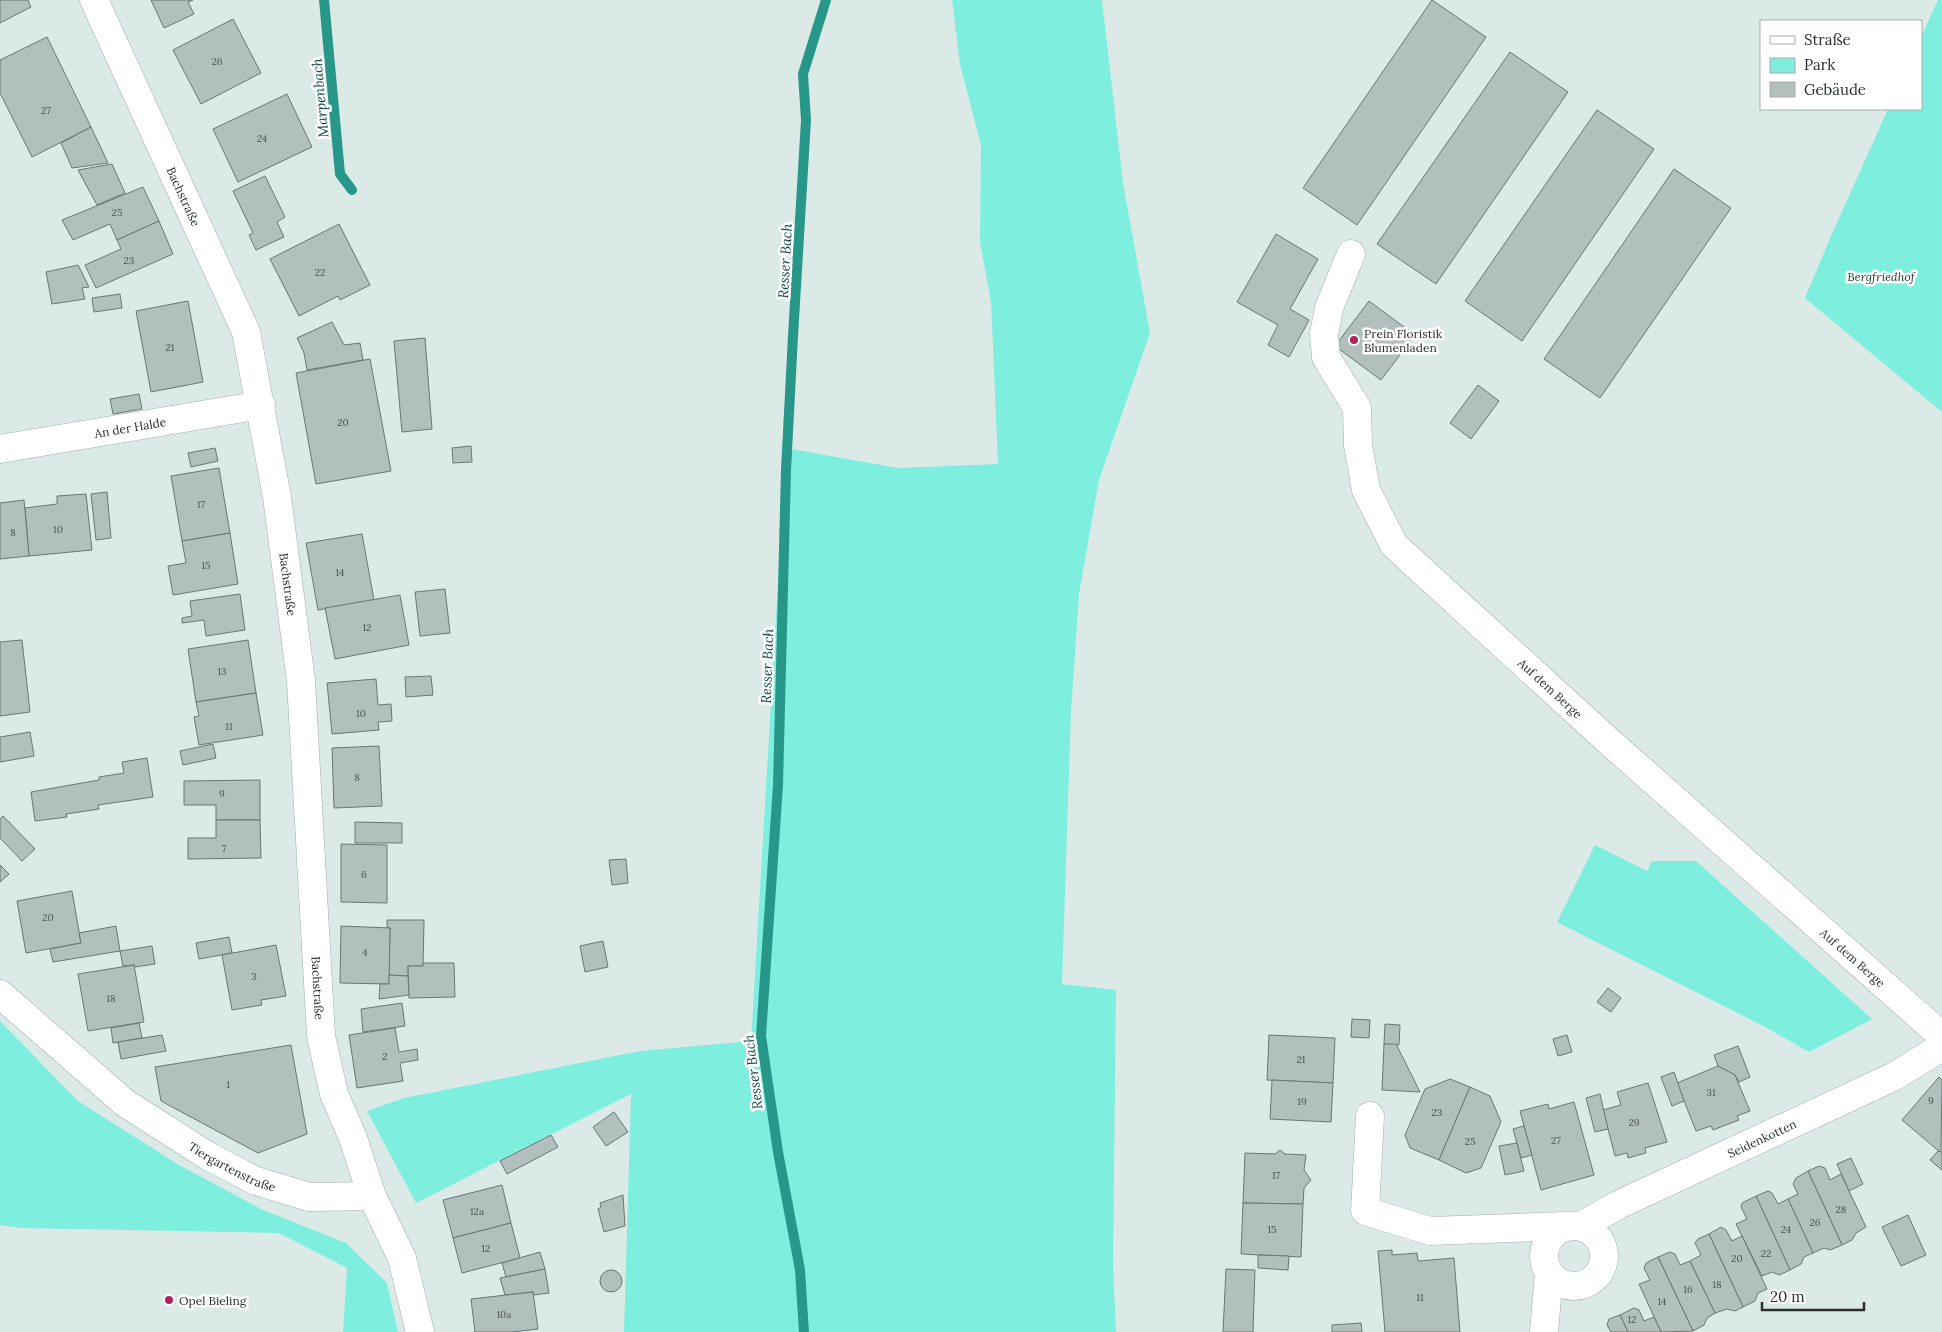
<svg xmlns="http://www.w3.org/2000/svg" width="1942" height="1332" font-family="Lora,serif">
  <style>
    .green { fill: #7eefde }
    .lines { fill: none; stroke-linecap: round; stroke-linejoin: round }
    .stream { stroke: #27978a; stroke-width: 10 }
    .building { fill: #b1bfbd; stroke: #6a7674 }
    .minor-casing { stroke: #a1aeac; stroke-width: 29 }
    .minor { stroke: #fff; stroke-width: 28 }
    .poi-dot { fill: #b0235b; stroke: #fff; stroke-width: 2 }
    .labels { text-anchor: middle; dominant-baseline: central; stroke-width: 5; stroke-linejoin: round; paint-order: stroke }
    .number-label { font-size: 10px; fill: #4c5352 }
    .street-label { font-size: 12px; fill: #2a2f2e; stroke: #fff }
    .park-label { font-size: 12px; font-style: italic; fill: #233c38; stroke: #fff }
    .poi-label { font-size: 12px; fill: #2a2f2e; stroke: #fff; text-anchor: start }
    .water-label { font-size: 14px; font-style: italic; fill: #0b4b44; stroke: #fff }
  </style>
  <rect width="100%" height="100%" fill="#dceae7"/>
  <g class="green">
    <polygon points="952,0 1102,0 1123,183 1150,333 1099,480 1079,594 1071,711 1062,984 1116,990 1113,1265 1116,1332 624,1332 631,1094 416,1203 367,1111 404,1098 640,1051 751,1041 786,448 898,468 998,464 991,302 980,242 981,145 960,64"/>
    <polygon points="1938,0 1942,0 1942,412 1805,298 1831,236 1888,109 1921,109 1921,37"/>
    <polygon points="1595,845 1647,871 1652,861 1696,861 1872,1019 1809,1052 1767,1028 1557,922"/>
    <polygon points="0,1021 78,1101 179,1165 261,1209 346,1243 387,1283 398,1332 343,1332 347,1268 279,1233 21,1228 0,1225"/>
  </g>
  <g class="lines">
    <g class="stream">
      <polyline points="324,0 340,174 352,190"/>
      <polyline points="804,1332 800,1270 778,1152 761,1036 778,785 786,470 793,336 806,120 803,74 826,0"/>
    </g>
  </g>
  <g class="building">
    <polygon points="0,0 28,0 31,7 0,23"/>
    <polygon points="151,0 193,0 188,2 194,14 164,28"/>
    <polygon points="1432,0 1486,37 1357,225 1303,188"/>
    <polygon points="233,19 261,73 201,104 173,50"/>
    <polygon points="47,37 91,127 32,157 0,93 0,60"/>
    <polygon points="1510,52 1568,92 1436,284 1377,244"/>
    <polygon points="287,94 312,147 238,182 213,129"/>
    <polygon points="1597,110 1654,149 1522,341 1465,301"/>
    <polygon points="91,127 108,163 72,168 61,143"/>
    <polygon points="112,164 125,193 97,205 78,170"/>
    <polygon points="1674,169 1731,208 1600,398 1544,359"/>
    <polygon points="265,176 285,217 277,222 284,237 256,250 249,235 253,233 233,191"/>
    <polygon points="143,187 159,221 117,240 110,224 73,240 62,220"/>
    <polygon points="159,221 173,254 96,288 85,265 121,249 117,240"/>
    <polygon points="339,224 370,285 340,300 338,296 299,316 270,259"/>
    <polygon points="1276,234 1318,259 1290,309 1309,320 1289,357 1268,345 1278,325 1237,302"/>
    <polygon points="78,265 89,287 82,288 85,299 52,304 46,272"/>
    <polygon points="120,294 122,308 94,312 92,298"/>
    <polygon points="188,301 203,382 151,392 136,311"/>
    <polygon points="1369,301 1415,335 1381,380 1335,346"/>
    <polygon points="332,322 344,345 360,343 363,360 307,370 304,353 297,338"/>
    <polygon points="425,338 432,429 402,432 394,341"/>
    <polygon points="370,359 391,471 316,484 296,373"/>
    <polygon points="1478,385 1499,401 1471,439 1450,423"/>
    <polygon points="139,394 142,409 113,414 110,399"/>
    <polygon points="471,446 472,462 453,463 452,448"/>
    <polygon points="215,448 218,461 191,467 188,453"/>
    <polygon points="219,468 230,533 182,541 171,476"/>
    <polygon points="107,492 111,538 96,540 91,494"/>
    <polygon points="86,494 92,550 29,556 25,508 57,504 57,496"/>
    <polygon points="24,500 29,556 0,559 0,503"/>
    <polygon points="230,533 238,584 173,595 168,566 186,563 182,541"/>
    <polygon points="362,534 374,600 318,610 306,543"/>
    <polygon points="445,589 450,633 420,636 415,592"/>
    <polygon points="240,594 245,630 206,636 204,620 182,623 182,618 192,616 190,601"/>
    <polygon points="400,595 409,645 335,659 325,608"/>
    <polygon points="22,640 30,712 0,716 0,642"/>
    <polygon points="248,640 256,693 196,702 188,649"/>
    <polygon points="431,676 433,695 406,697 405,677"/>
    <polygon points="376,679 378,705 391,704 392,721 378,722 379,730 332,734 327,683"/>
    <polygon points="256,693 263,735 199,745 194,717 199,716 196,702"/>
    <polygon points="30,732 34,756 0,762 0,737"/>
    <polygon points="213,744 216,758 183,765 180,751"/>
    <polygon points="379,746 382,806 334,808 332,748"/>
    <polygon points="147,758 153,797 98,805 99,809 66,814 67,817 35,821 31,792 99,780 99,777 124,773 122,762"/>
    <polygon points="260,780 260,820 216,820 216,805 184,805 184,781"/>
    <polygon points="3,816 35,849 22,861 0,838 0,819"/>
    <polygon points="216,820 260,820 261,858 188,859 188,838 216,838"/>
    <polygon points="355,822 402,823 402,843 355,843"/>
    <polygon points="341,844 387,845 387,903 341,902"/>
    <polygon points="626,859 628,883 612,885 609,860"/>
    <polygon points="0,865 9,874 0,882"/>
    <polygon points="72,891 81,943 26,953 17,901"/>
    <polygon points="387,920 424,920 423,966 408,966 408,976 389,975 390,928 387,928"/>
    <polygon points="116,926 120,951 53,962 50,949 81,943 79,933"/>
    <polygon points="341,926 390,928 389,984 340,983"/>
    <polygon points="229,937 232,953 199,959 196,943"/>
    <polygon points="603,941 608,967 585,972 580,946"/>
    <polygon points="276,945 286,996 261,1000 262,1005 232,1010 222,955"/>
    <polygon points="152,946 155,964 135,967 134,965 123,966 120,951"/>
    <polygon points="423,963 454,963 455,997 409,998 408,966 423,966"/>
    <polygon points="134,965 144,1022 88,1031 78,974"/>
    <polygon points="389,975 408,976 409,995 379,999 380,984 389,984"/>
    <polygon points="1608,988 1621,998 1611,1012 1597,1002"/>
    <polygon points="402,1003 405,1026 363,1032 361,1009"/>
    <polygon points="1352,1019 1370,1020 1369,1038 1351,1037"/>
    <polygon points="139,1023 142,1038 113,1043 111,1028"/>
    <polygon points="1385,1024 1400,1025 1399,1045 1384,1044"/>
    <polygon points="395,1028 399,1052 417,1049 418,1060 400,1063 403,1081 357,1088 349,1035"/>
    <polygon points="162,1035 166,1051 121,1059 118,1042"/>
    <polygon points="1269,1035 1335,1038 1333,1083 1267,1080"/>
    <polygon points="1567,1035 1572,1052 1558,1056 1553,1039"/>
    <polygon points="1384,1044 1396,1044 1420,1092 1382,1090"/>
    <polygon points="291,1045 307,1134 258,1153 161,1101 155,1067"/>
    <polygon points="1738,1046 1750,1077 1739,1082 1735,1075 1718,1066 1714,1055"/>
    <polygon points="1718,1066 1735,1075 1750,1111 1737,1116 1739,1120 1713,1130 1711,1126 1696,1131 1677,1083"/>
    <polygon points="1674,1072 1684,1101 1672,1106 1661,1077"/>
    <polygon points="1939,1077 1942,1080 1941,1153 1902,1120"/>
    <polygon points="1450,1079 1470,1087 1439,1160 1410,1148 1405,1135 1425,1089"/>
    <polygon points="1272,1080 1333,1083 1331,1122 1270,1119"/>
    <polygon points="1648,1083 1667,1142 1645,1148 1646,1153 1628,1158 1627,1153 1615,1156 1603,1110 1621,1105 1617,1092"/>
    <polygon points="1470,1087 1490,1096 1501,1122 1481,1168 1466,1173 1439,1160"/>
    <polygon points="1600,1094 1608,1129 1595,1132 1586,1098"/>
    <polygon points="1574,1102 1594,1175 1541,1190 1520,1111 1548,1104 1549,1109"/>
    <polygon points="614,1112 628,1132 606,1146 593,1127"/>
    <polygon points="1524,1126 1532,1155 1521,1158 1513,1129"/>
    <polygon points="551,1135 558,1147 507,1174 500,1161"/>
    <polygon points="1517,1143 1524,1171 1505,1175 1499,1146"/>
    <polygon points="1280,1150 1285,1154 1306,1155 1304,1170 1311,1180 1304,1188 1303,1204 1243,1203 1245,1153 1275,1154"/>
    <polygon points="1938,1151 1942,1152 1942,1170 1930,1160"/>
    <polygon points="1851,1158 1863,1184 1849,1191 1837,1164"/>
    <polygon points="1819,1166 1825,1168 1830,1180 1841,1174 1866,1227 1856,1233 1852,1240 1842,1245 1808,1171"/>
    <polygon points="1808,1171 1842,1245 1830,1250 1824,1248 1813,1253 1788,1199 1798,1194 1793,1184 1796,1178"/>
    <polygon points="502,1185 511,1223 453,1238 443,1200"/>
    <polygon points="1768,1191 1772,1193 1778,1204 1788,1199 1813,1253 1804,1257 1801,1264 1790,1270 1756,1196"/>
    <polygon points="623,1195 625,1226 604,1232 598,1209 601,1207 600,1203"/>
    <polygon points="1756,1196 1790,1270 1779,1275 1772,1272 1762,1276 1736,1224 1747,1219 1741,1207 1742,1203"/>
    <polygon points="1243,1203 1303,1204 1301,1257 1241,1254"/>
    <polygon points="1908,1215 1926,1255 1901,1266 1882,1227"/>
    <polygon points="511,1223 520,1258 462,1273 453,1238"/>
    <polygon points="1721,1227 1726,1230 1732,1241 1742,1236 1767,1289 1758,1293 1755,1301 1743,1307 1709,1234"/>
    <polygon points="1709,1234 1743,1307 1735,1311 1727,1309 1715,1313 1690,1261 1701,1255 1695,1243 1698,1239"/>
    <polygon points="1392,1250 1392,1255 1417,1253 1418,1261 1454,1258 1460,1332 1385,1332 1378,1251"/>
    <polygon points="540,1252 545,1269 506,1277 502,1263"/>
    <polygon points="1670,1252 1675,1254 1680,1265 1690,1261 1715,1313 1707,1318 1704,1325 1693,1331 1658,1257"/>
    <polygon points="1258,1255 1289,1256 1288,1270 1258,1268"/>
    <polygon points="1658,1257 1693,1331 1661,1332 1639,1284 1650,1280 1644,1268 1646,1263"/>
    <polygon points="545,1269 549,1293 534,1295 533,1292 505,1295 500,1278"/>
    <polygon points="1226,1269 1255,1270 1253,1332 1223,1332"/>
    <circle cx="611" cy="1281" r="11"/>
    <polygon points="533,1292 538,1329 512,1332 475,1332 471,1299"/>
    <polygon points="1634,1308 1639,1310 1644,1321 1654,1317 1661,1332 1628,1332 1620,1315"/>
    <polygon points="1620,1315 1628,1332 1611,1332 1607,1325 1609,1319"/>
    <polygon points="1361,1323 1362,1332 1332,1332 1332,1325"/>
  </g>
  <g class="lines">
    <defs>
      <g id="minor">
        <path id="s1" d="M94,0L246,332L277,497L301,681L321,1036L334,1094L353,1138L372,1196"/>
        <path id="s2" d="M1351,254L1329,308L1324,334L1326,357L1357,408L1358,445L1366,490L1394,545L1604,737L1942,1036"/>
        <path id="s3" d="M0,449L261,405"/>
        <path id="s4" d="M0,994L125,1103L208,1156L256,1181L309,1197L372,1196L402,1258L420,1332"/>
        <polyline points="1370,1116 1365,1211 1430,1231 1566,1226"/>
        <path id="s5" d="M1581,1226L1618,1205L1895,1076L1942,1047"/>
        <circle cx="1574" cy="1256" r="30"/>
        <polyline points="1544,1332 1549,1274"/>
      </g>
    </defs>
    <use href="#minor" class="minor-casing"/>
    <use href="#minor" class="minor"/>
  </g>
  <g class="poi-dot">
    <circle cx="1354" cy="340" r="5"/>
    <circle cx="169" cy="1300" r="5"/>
  </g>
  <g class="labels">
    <g class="number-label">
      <text x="217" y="61">26</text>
      <text x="46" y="110">27</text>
      <text x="262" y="138">24</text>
      <text x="117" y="212">25</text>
      <text x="129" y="260">23</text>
      <text x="320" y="272">22</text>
      <text x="170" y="347">21</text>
      <text x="343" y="422">20</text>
      <text x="201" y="504">17</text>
      <text x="58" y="529">10</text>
      <text x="13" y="532">8</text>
      <text x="206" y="565">15</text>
      <text x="340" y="572">14</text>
      <text x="367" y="627">12</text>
      <text x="222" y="671">13</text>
      <text x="361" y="713">10</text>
      <text x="229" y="726">11</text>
      <text x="357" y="777">8</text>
      <text x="222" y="793">9</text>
      <text x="224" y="848">7</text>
      <text x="364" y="874">6</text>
      <text x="48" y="917">20</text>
      <text x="365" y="952">4</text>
      <text x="254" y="976">3</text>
      <text x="111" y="998">18</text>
      <text x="385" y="1056">2</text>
      <text x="1301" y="1059">21</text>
      <text x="228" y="1084">1</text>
      <text x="1711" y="1092">31</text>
      <text x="1931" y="1100">9</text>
      <text x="1302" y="1101">19</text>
      <text x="1437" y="1112">23</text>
      <text x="1634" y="1122">29</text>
      <text x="1556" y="1140">27</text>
      <text x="1470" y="1141">25</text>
      <text x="1276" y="1175">17</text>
      <text x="1841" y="1209">28</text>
      <text x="477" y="1211">12a</text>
      <text x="1815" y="1222">26</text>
      <text x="1272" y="1229">15</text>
      <text x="1786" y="1229">24</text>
      <text x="486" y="1248">12</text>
      <text x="1766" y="1253">22</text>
      <text x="1737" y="1258">20</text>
      <text x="1717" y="1284">18</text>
      <text x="1688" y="1289">16</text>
      <text x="1420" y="1297">11</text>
      <text x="1662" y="1301">14</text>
      <text x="504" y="1314">10a</text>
      <text x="1632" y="1319">12</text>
    </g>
    <g class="street-label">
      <text stroke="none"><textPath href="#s1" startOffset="216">Bachstraße</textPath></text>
      <text stroke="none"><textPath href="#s3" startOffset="132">An der Halde</textPath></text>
      <text stroke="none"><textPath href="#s1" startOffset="621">Bachstraße</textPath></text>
      <text stroke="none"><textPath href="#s2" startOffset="524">Auf dem Berge</textPath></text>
      <text stroke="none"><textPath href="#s2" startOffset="929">Auf dem Berge</textPath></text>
      <text stroke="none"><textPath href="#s1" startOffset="1026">Bachstraße</textPath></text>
      <text stroke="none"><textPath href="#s5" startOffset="201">Seidenkotten</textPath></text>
      <text stroke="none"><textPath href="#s4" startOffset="291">Tiergartenstraße</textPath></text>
    </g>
    <g class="park-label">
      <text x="1881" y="276">Bergfriedhof</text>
    </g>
    <g class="poi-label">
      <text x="1364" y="333">Prein Floristik<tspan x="1364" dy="14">Blumenladen</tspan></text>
      <text x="179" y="1300">Opel Bieling</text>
    </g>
    <g class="water-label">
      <text transform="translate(320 98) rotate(-95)">Marpenbach</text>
      <text transform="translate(785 261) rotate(-87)">Resser Bach</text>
      <text transform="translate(767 666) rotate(-88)">Resser Bach</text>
      <text transform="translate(753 1072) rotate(-97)">Resser Bach</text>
    </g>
  </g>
  <rect x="1760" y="20" width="162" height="90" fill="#ffffff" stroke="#aaacab"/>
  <rect x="1770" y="36" width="25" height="8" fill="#ffffff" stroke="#aaacab"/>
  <text x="1804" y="45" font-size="15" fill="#2a2f2e">Straße</text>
  <rect x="1770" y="58" width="25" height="15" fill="#7eefde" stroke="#aaacab"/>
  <text x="1804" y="70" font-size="15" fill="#2a2f2e">Park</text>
  <rect x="1770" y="82" width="25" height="15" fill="#b1bfbd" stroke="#aaacab"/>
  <text x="1804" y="95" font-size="15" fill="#2a2f2e">Gebäude</text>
  <path d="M1762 1302v8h102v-8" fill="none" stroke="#2a2f2e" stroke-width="2.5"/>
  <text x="1770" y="1302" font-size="15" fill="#2a2f2e" stroke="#ffffff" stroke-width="4" paint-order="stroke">20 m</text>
</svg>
